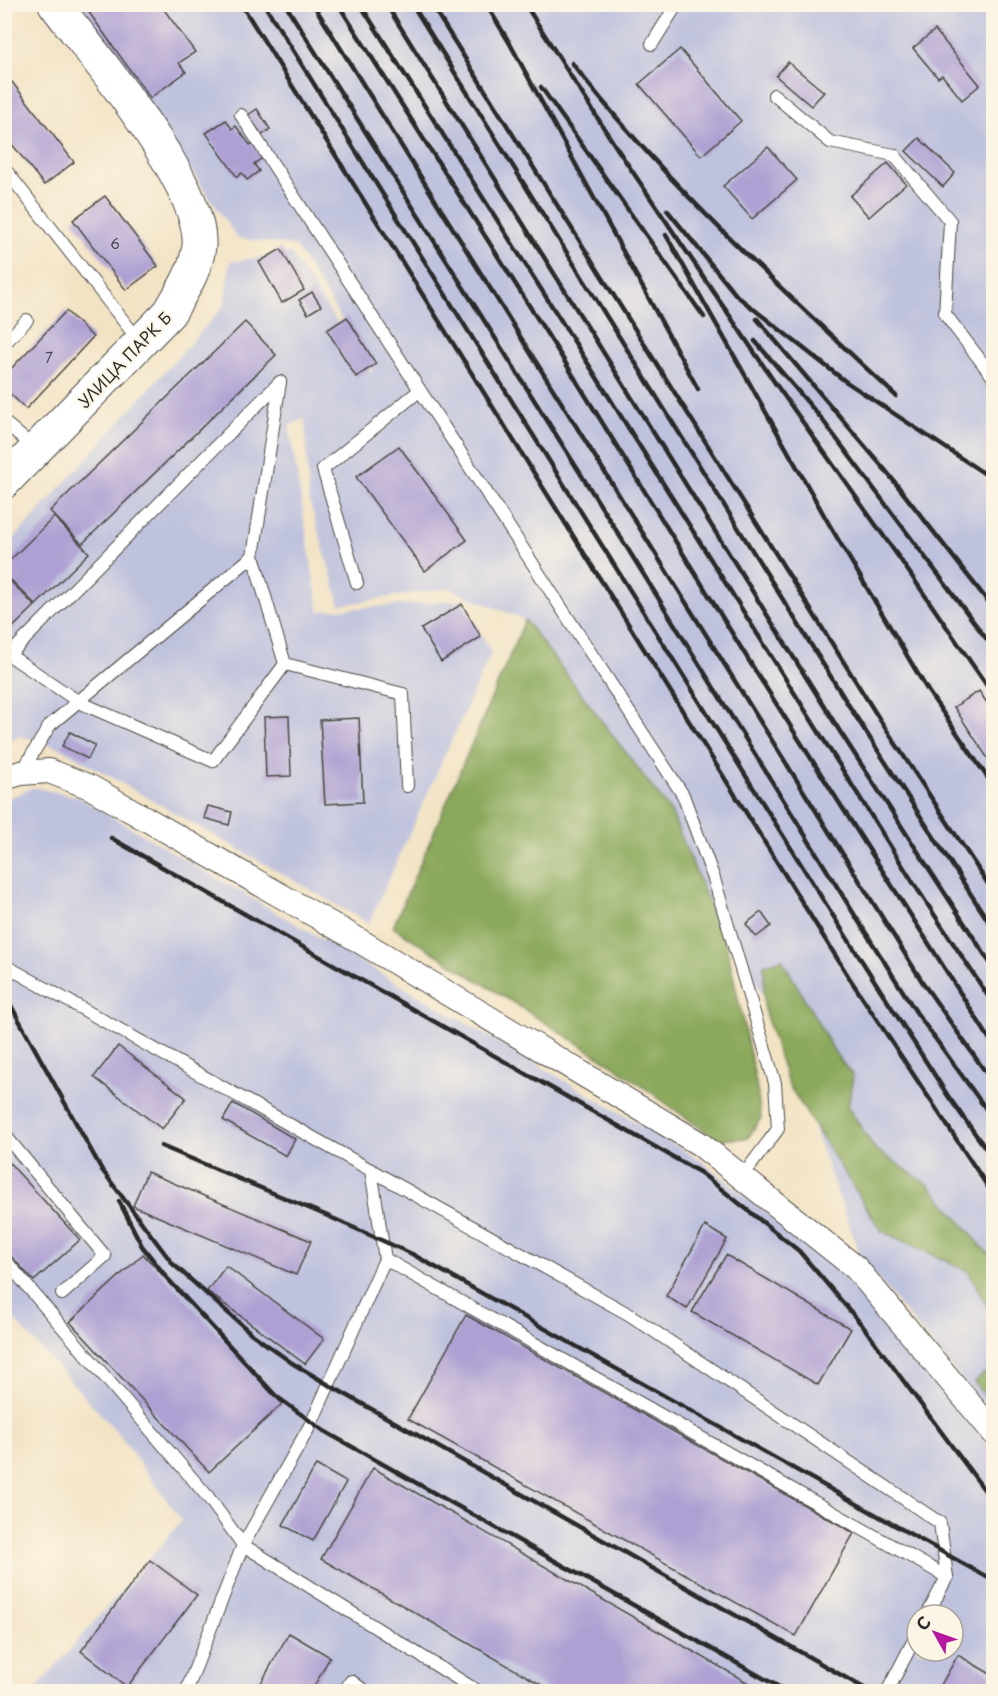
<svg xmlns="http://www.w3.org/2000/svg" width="998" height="1696" font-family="'Playpen Sans',sans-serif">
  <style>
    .industrial { fill: #bfc2dd; fill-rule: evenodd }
    .forest { fill: #8ba95c; stroke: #5b6a44; stroke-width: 1.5 }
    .building { fill: #afa0d3 }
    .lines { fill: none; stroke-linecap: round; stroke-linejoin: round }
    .lane-casing { stroke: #494742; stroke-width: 14 }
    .street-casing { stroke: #494742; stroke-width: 26 }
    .secondary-casing { stroke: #494742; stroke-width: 35 }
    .lane { stroke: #fff; stroke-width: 12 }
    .street { stroke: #fff; stroke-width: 24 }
    .secondary { stroke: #fff; stroke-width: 33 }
    .rail { stroke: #2b2b2b; stroke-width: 4.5 }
    .labels { text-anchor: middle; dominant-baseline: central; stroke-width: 4.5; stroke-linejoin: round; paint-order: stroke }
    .number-label { font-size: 14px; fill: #4c4855 }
    .street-label { font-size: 16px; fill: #2b2b2b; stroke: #fcf5e5 }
  </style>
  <rect width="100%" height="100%" fill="#fcf5e5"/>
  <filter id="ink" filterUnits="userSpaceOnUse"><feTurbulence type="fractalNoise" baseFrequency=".0167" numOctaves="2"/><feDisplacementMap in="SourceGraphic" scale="12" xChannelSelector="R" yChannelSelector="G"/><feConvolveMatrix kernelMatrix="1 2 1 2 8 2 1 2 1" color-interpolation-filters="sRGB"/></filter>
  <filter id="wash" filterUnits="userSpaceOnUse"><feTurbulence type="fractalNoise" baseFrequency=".008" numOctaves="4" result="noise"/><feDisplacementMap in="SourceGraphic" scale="24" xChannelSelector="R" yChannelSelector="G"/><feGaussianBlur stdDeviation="1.35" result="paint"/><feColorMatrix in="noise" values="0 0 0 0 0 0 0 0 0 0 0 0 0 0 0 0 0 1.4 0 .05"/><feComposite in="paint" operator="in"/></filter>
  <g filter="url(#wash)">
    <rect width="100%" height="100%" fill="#f2e3c5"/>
    <g class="industrial">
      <polygon points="78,5 993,5 993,1417 862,1260 811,1121 792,1039 525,620 448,588 340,605 309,499 305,418 289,426 319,611 463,600 491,653 369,923 60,748 21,736 5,743 5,549 224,306 230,262 290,253 370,371 373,370 295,246 237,238"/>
      <path d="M33,787L78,797L699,1159L839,1270L993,1451V1691H34L182,1521L117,1432L5,1310V800ZM917,1615H953V1651H917Z"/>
    </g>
    <g class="forest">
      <polygon points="525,620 671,812 727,947 756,1082 761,1118 748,1138 717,1140 614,1066 393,927"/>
      <polygon points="782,959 837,1056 853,1076 848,1107 875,1149 929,1185 991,1257 994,1262 993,1317 968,1271 881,1231 788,1084 764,1010 764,965"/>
      <polygon points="993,1366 993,1406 974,1382"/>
    </g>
    <g id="blocks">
      <g class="building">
        <polygon points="83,4 160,4 195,52 179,63 186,72 150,98"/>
        <polygon points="935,30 980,85 962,100 942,75 938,78 913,48"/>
        <polygon points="680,49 741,121 701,156 639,84"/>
        <polygon points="788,62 824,92 811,106 776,76"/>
        <polygon points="12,82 74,162 44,185 4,134 4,88"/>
        <polygon points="257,109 270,129 262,135 248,115"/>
        <polygon points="226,120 232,129 236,126 250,145 255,142 265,156 254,164 259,171 247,180 242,173 237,177 206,133"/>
        <polygon points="919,138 955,173 943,187 906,151"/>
        <polygon points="768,147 797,180 752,219 723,186"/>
        <polygon points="888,163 906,184 869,217 850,196"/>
        <polygon points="105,196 158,266 126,290 73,220"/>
        <polygon points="281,249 304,290 282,303 259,262"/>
        <polygon points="312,292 321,306 308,314 299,300"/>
        <polygon points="66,311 93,337 26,409 4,388 4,376"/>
        <polygon points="347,317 376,364 356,377 327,330"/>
        <polygon points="245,322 276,355 82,544 50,511"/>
        <polygon points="399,446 467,540 425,571 356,477"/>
        <polygon points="54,517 89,553 36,605 4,573 4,566"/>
        <polygon points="4,575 35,606 4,636"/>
        <polygon points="462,604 481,637 441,662 421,629"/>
        <polygon points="979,691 994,713 994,768 954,707"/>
        <polygon points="289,716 291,776 266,777 264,717"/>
        <polygon points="359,718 363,802 325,804 320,720"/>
        <polygon points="70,732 95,745 88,759 62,746"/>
        <polygon points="208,806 232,812 229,825 204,818"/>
        <polygon points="761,912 771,926 756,937 746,924"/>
        <polygon points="118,1046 186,1098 162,1129 94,1077"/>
        <polygon points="233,1103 295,1139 286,1156 223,1120"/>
        <polygon points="4,1157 80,1240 34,1281 4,1249"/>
        <polygon points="147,1172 311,1241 296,1275 133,1206"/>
        <polygon points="705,1226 727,1239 687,1309 666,1296"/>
        <polygon points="143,1254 282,1404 209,1472 70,1322"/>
        <polygon points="726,1255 851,1329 818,1385 692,1312"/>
        <polygon points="226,1266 324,1339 305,1364 207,1291"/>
        <polygon points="466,1315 854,1533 796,1636 408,1419"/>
        <polygon points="316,1465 346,1482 313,1541 283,1525"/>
        <polygon points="373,1468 764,1692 554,1692 321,1559"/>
        <polygon points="150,1560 197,1595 127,1687 81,1651"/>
        <polygon points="289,1633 330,1657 311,1692 256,1692"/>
        <polygon points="958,1655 994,1676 994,1692 937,1692"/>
      </g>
    </g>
  </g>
  <g filter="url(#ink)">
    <use href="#blocks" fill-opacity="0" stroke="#494742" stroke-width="1.5"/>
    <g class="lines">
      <defs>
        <g id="lane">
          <polyline points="652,44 677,4"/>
          <polyline points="774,95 830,142 894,155 950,221 945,314 994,378"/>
          <polyline points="241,115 683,795 714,879 775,1083 778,1129 742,1177"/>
          <polyline points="4,168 140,342"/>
          <polyline points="4,344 27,320"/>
          <polyline points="4,422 35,448"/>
          <polyline points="253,556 285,664 213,761 79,702 9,655 280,382"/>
          <polyline points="357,583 323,469 419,391"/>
          <polyline points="285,664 403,694 407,786"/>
          <polyline points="21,773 50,725 253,556 280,382"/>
          <polyline points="4,965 630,1315 940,1523 947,1577"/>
          <polyline points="4,1134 105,1256 62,1294"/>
          <polyline points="371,1170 385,1259"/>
          <polyline points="4,1259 208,1497 243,1545 479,1692"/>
          <polyline points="186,1692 243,1545 312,1422 385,1259 947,1577 927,1615"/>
          <polyline points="344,1692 351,1681 366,1692"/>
          <polyline points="887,1692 917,1634"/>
        </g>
        <polyline id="street" points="4,778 21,773 49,771 90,787 343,931 700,1144 856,1268 994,1433"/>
        <path id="secondary" d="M4,482L169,313C181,293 196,271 199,246C204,185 93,55 55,4"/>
      </defs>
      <use href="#lane" class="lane-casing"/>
      <use href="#street" class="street-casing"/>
      <use href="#secondary" class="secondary-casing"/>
      <use href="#lane" class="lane"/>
      <use href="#street" class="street"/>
      <use href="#secondary" class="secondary"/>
      <g class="rail">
        <polyline points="241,4 850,979 994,1196"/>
        <polyline points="264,4 837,922 948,1096 994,1160"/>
        <polyline points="285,4 621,538 859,922 916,1012 994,1120"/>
        <polyline points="313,4 925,986 994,1084"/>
        <polyline points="338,4 563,359 756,672 994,1046"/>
        <polyline points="360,4 567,330 914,884 994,1005"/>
        <polyline points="386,4 839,730 994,969"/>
        <polyline points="412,4 851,709 994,930"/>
        <polyline points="431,4 880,720 994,893"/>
        <polyline points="486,4 509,42 698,389"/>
        <polyline points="525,4 616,147 775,383 900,559 994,696"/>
        <path d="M572,63C667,186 783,290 896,396"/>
        <polyline points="541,87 704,317"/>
        <polyline points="667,210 737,296 845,381 994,480"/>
        <polyline points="666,235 829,524 928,691 994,787"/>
        <polyline points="757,319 886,471 994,609"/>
        <polyline points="755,341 821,418 994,649"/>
        <polyline points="111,838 701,1173 799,1251 862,1325 994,1503"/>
        <polyline points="4,993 102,1170 173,1264 252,1334 292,1363 329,1385 871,1692"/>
        <polyline points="161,1146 330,1217 412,1254 994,1581"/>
        <polyline points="119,1201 142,1246 167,1278 276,1396 324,1431 788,1692"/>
      </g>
    </g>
  </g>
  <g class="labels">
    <g class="number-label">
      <text x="115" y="243">6</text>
      <text x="49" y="357">7</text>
    </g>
    <g class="street-label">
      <text transform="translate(124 359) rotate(-46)">УЛИЦА ПАРК Б</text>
    </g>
  </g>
  <rect width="998" height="1696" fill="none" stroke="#fcf5e5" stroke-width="24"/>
  <g transform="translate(935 1633) rotate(310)"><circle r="28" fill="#fcf5e5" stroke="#a8a49b" stroke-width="1.5"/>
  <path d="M0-4.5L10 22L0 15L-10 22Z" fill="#b5179e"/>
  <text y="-9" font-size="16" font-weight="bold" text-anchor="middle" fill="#2b2b2b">С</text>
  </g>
</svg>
